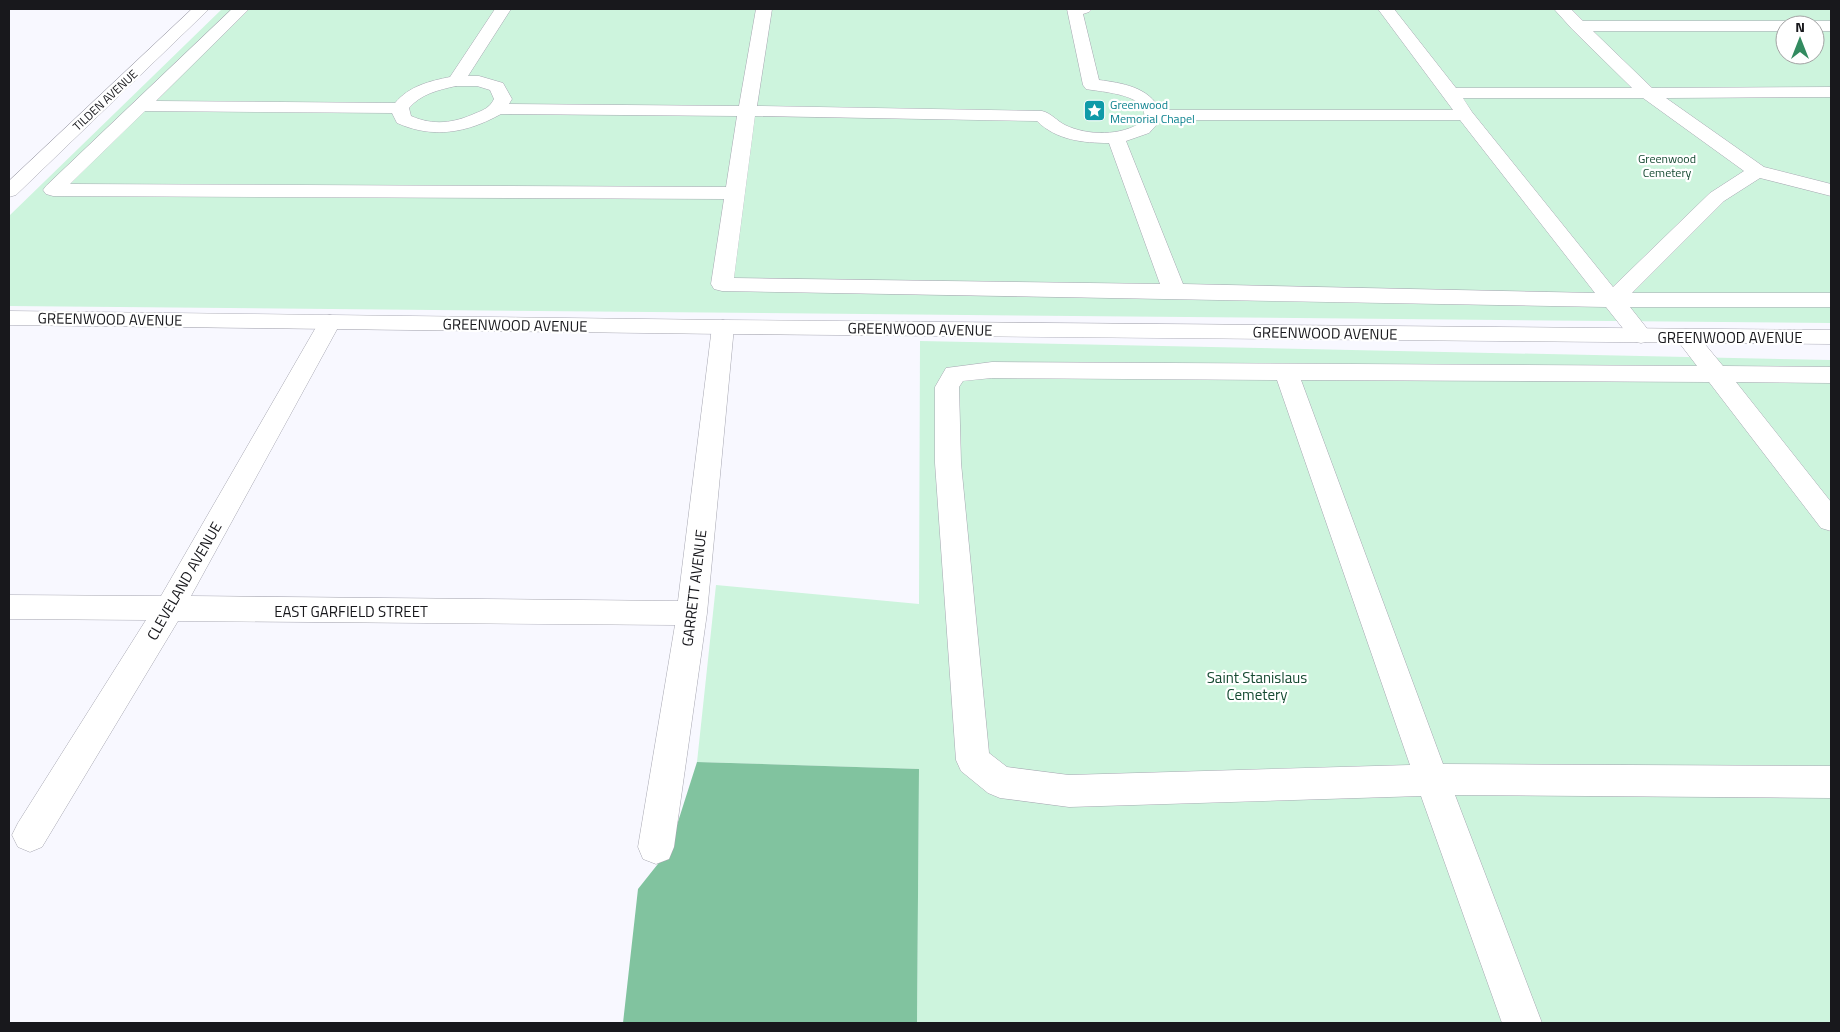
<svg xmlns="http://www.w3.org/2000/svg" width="1840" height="1032" font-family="'Titillium Web',sans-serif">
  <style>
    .green { fill: #cdf4dd; fill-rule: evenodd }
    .forest { fill: #81c39f }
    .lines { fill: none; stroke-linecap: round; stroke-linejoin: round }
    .pedestrian-casing { stroke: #a6a6b1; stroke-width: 1 }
    .minor-casing { stroke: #a6a6b1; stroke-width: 1 }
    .tertiary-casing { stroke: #a6a6b1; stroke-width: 1 }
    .pedestrian { fill: #fff; fill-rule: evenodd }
    .minor { fill: #fff; fill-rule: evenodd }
    .tertiary { fill: #fff; fill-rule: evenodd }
    .labels { text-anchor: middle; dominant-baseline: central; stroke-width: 4.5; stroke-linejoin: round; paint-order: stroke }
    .far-street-label { font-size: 12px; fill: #18181c; stroke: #fff }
    .far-culture-label { font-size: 12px; fill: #0d838f; stroke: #fff; text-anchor: start }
    .far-park-label { font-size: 12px; fill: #154931; stroke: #fff }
    .street-label { font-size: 15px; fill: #18181c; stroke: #fff }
    .park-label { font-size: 15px; fill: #154931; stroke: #fff }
  </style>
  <rect width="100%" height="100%" fill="#f8f8ff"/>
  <g class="green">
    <path d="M222,9H1831V323L9,306V216ZM1785,25H1815V55H1785Z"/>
    <polygon points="920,341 1831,360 1831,1023 917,1023 919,769 697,762 716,585 919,604"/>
  </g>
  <polygon class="forest" points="697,762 919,769 917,1023 623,1023 638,889 669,850"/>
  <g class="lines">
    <defs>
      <g id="pedestrian">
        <path d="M232,9H249L156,101L395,103C409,86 430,81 450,77L495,9H511L468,76H479L503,83L512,99L509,104L739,106L756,9H772L757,106L1042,111C1051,113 1057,121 1065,125C1088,136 1121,136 1142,122C1156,94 1100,92 1086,89L1083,85L1067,9H1092L1089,12L1083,14L1099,80C1122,83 1149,87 1160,110H1453L1378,9H1394L1456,88H1632L1572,29L1554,9H1571L1583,21H1785L1792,25H1785V31H1593L1652,88L1831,87V97L1666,98L1764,167L1831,184V196L1760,178L1724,201L1632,293H1831V307H1630L1653,336L1649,341L1641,343L1633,341L1606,307L722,291L714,289L711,284L724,199L53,196L46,194L43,190L46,186ZM456,86H477L490,90L494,99C490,107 484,110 476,113C454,123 434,126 411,116L409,108C421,94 438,90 456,86ZM1463,98H1643L1744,171L1710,193L1613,287L1472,112ZM145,111L392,113L397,123C433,139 467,133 501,114L737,116L726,187L70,184ZM755,116L1037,121C1056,140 1083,143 1109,143L1160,284L734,278ZM1161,120H1460L1595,293L1183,284L1126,141L1149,133Z"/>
        <polygon points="1815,21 1831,21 1831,31 1815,31 1815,25 1808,25"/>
        <path d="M1686,329L1694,331L1723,366L1831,367V383L1736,382L1831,502V531L1821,528L1709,382L1301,380L1443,764L1831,766V798L1455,795L1542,1023H1502L1421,796L1069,807L1000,798L988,793L961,771L956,760L935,463V387L946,368L992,362L1697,366L1674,336L1678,331ZM992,378L1277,380L1410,765L1069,775L1007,767L989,753L961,463L959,387L963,381Z"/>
      </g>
      <polygon id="minor" points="330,315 338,317 341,322 191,596 678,601 712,327 715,322 723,320 731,322 734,327 707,613 674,847 669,859 656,864 643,859 638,847 675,625 178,621 42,847 30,852 18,847 12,835 18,823 146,620 9,619 9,595 161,596 319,322 322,317"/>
      <g id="tertiary">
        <polygon points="192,9 209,9 16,195 9,197 9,181"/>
        <polygon points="9,311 723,320 1831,330 1831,344 723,334 9,325"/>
      </g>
    </defs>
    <use href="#pedestrian" class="pedestrian-casing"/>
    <use href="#minor" class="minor-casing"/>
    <use href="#tertiary" class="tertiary-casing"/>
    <use href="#pedestrian" class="pedestrian"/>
    <use href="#minor" class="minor"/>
    <use href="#tertiary" class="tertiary"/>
  </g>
  <defs>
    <symbol id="sight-square" viewBox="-11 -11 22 22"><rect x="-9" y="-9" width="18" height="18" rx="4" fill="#0f9aa8" stroke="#fff"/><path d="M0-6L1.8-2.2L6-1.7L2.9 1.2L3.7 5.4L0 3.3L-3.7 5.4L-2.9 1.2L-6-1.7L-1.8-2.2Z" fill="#fff"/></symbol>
  </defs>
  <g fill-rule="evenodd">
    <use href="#sight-square" x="1082" y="98" width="25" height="25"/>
  </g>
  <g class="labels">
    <g class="far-street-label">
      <text transform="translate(105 100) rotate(-43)">TILDEN AVENUE</text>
    </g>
    <g class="far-culture-label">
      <text x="1110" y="104">Greenwood<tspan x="1110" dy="14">Memorial Chapel</tspan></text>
    </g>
    <g class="far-park-label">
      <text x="1667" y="158">Greenwood<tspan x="1667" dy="14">Cemetery</tspan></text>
    </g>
    <g class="street-label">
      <text transform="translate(110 319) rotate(1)">GREENWOOD AVENUE</text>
      <text transform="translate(515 325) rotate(1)">GREENWOOD AVENUE</text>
      <text transform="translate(920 329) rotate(1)">GREENWOOD AVENUE</text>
      <text transform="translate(1325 333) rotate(1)">GREENWOOD AVENUE</text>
      <text x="1730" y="337">GREENWOOD AVENUE</text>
      <text transform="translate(184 581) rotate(-60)">CLEVELAND AVENUE</text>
      <text transform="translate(694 588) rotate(-83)">GARRETT AVENUE</text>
      <text x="351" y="611">EAST GARFIELD STREET</text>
    </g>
    <g class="park-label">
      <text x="1257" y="677">Saint Stanislaus<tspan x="1257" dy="17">Cemetery</tspan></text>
    </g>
  </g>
  <rect width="1840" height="1032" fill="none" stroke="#18181c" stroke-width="20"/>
  <g transform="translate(1800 40)"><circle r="24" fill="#ffffff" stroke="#a3a3a4"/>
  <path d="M0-4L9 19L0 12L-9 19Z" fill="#338b60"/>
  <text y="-8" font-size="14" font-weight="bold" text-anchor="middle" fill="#18181c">N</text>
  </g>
</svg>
